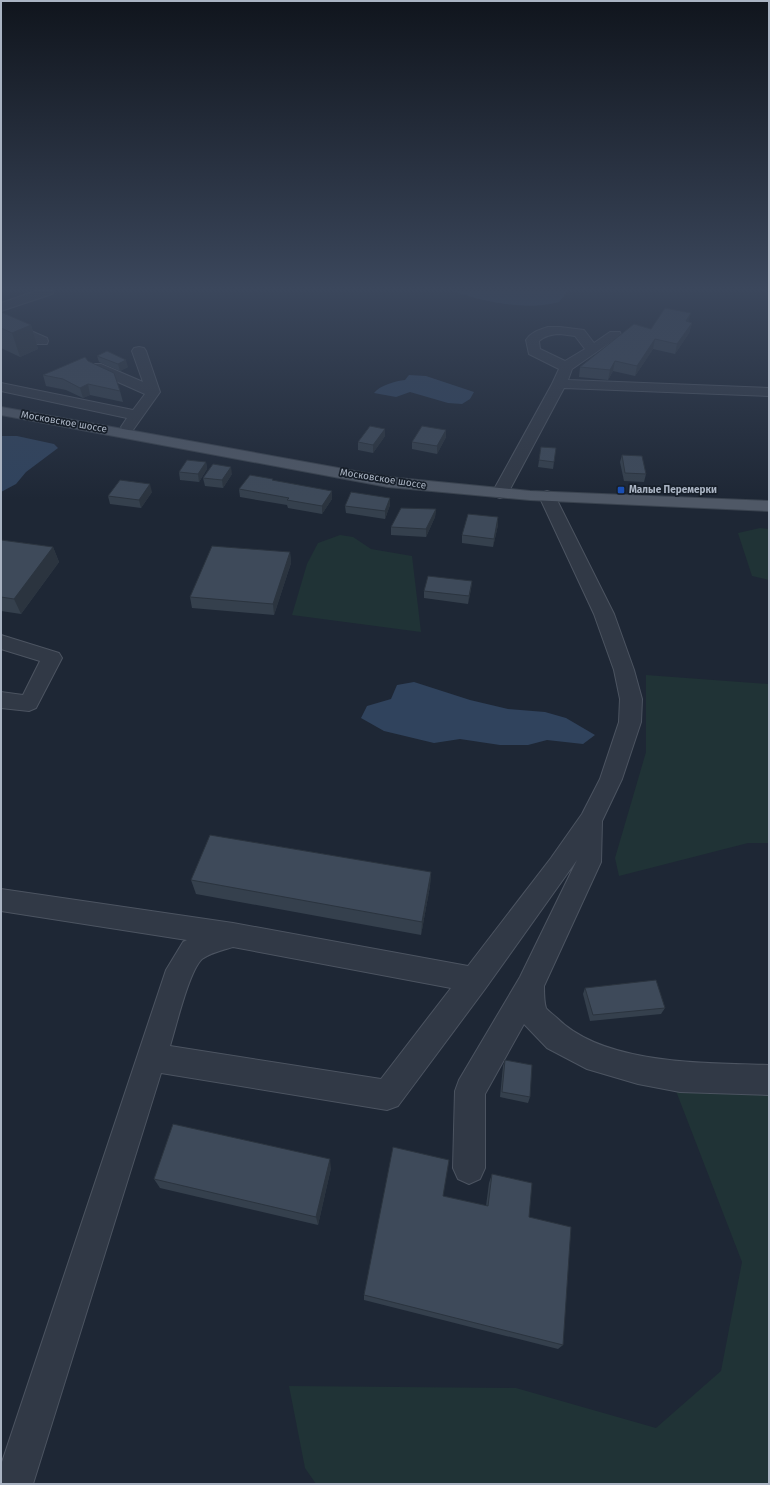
<svg xmlns="http://www.w3.org/2000/svg" width="770" height="1485" font-family="'Fira Sans',sans-serif">
  <style>
    .green { fill: #203336 }
    .water { fill: #30435d }
    .lines { fill: none; stroke-linecap: round; stroke-linejoin: round }
    .minor-casing { stroke: #4c5461; stroke-width: 2 }
    .major-casing { stroke: #3a434f; stroke-width: 2 }
    .minor { fill: #313946; fill-rule: evenodd }
    .major { fill: #4f5866; fill-rule: evenodd }
    .wall { fill: #35404d }
    .shaded-wall { fill: #2b343f }
    .building { fill: #3e4a5a; stroke: #2b343f }
    .transit-dot { fill: #1a4fb4; stroke: #171f2a; stroke-width: 1.5 }
    .labels { text-anchor: middle; dominant-baseline: central; stroke-width: 3.5; stroke-linejoin: round; paint-order: stroke }
    .far-street-label { font-size: 10px; fill: #aab4c3; stroke: #171f2a }
    .far-poi-label { font-size: 10px; font-weight: bold; fill: #aab4c3; stroke: #171f2a; text-anchor: start }
  </style>
  <rect width="100%" height="100%" fill="#1e2735"/>
  <g class="green">
    <polygon points="760,528 769,529 769,580 752,576 738,533"/>
    <polygon points="340,535 353,537 371,549 412,556 421,632 292,615 307,564 318,543"/>
    <polygon points="646,675 769,684 769,843 748,843 619,876 615,858 646,752"/>
    <polygon points="758,1088 769,1096 769,1484 316,1484 305,1468 289,1386 516,1388 656,1428 721,1371 742,1262 676,1091"/>
  </g>
  <g class="water">
    <path d="M453,291H568L559,302C528,311 483,302 453,291Z"/>
    <path d="M409,375L426,376L474,392L470,399L462,404L448,403L410,392L396,397L374,393C380,385 396,381 405,380Z"/>
    <polygon points="1,436 17,436 54,444 58,448 26,472 16,484 1,492"/>
    <polygon points="414,682 470,700 508,709 545,712 566,718 595,735 583,744 547,740 528,745 500,745 460,739 434,743 384,731 361,718 367,706 391,699 397,685"/>
  </g>
  <g class="lines">
    <defs>
      <g id="minor">
        <polygon points="36,291 54,291 52,294 1,311 1,303"/>
        <polygon points="8,321 47,338 48,341 47,344 37,344 4,328 2,325 4,322"/>
        <path d="M548,327H560L584,330L594,343L610,332H620L621,335L572,369L568,380L769,388V396L564,388L508,493L506,496L500,498L494,496L492,493L552,384L559,369L529,354L526,340C531,332 539,330 548,327ZM560,334L575,336L585,349L565,361L540,349L539,341C545,336 551,334 560,334Z"/>
        <polygon points="139,347 144,348 146,351 160,392 133,430 123,430 121,427 127,418 1,391 1,383 133,410 145,394 91,370 89,367 91,364 101,364 143,382 132,351 134,348"/>
        <path d="M547,491L553,493L555,496L614,614L634,670L642,699L641,722L622,779L602,821L601,862L544,986C544,992 544,1002 546,1008C548,1011 554,1015 557,1018C604,1065 706,1063 769,1065V1095L680,1092L638,1084L587,1069L547,1048L524,1024L485,1094V1168L480,1179L469,1184L458,1179L453,1168L455,1091L459,1080L520,977L577,860L485,989L398,1106L387,1110L161,1073L33,1484H1V1465L166,970L183,942L187,940L1,911V889L233,923L468,966L551,858L582,814L600,779L619,722L620,699L614,670L594,614L539,496L541,493ZM233,947L451,988L381,1079L170,1046C176,1027 189,971 202,959C210,953 223,950 233,947Z"/>
        <polygon points="1,635 59,653 62,658 36,708 29,711 1,708 1,692 23,695 40,661 1,649"/>
      </g>
      <polygon id="major" points="1,407 388,477 530,491 769,501 769,511 530,500 388,487 1,415"/>
    </defs>
    <use href="#minor" class="minor-casing"/>
    <use href="#major" class="major-casing"/>
    <use href="#minor" class="minor"/>
    <use href="#major" class="major"/>
  </g>
  <g class="wall">
    <polygon points="1,312 31,325 38,349 20,357 1,348"/>
    <polygon points="689,322 692,323 689,333 675,354 653,349 635,376 613,371 608,380 579,377 580,367 651,329"/>
    <polygon points="97,356 128,367 120,371 99,362"/>
    <polygon points="88,361 120,391 123,402 90,395 83,398 66,390 46,386 43,375"/>
    <polygon points="446,430 446,437 437,454 412,449 412,442"/>
    <polygon points="385,436 373,453 358,450 358,442"/>
    <polygon points="541,447 554,462 553,469 538,467"/>
    <polygon points="622,455 646,474 644,482 624,481 620,462"/>
    <polygon points="206,462 207,469 199,482 180,480 179,472"/>
    <polygon points="232,474 223,488 205,486 203,478"/>
    <polygon points="273,479 273,481 332,499 322,514 288,508 287,505 240,497 239,489"/>
    <polygon points="152,492 141,508 110,504 108,496"/>
    <polygon points="390,498 390,505 385,519 346,513 345,506"/>
    <polygon points="436,509 435,517 426,537 391,535 391,527"/>
    <polygon points="498,517 498,525 493,547 462,543 462,535"/>
    <polygon points="1,540 53,547 59,562 21,614 1,611"/>
    <polygon points="290,552 291,563 274,615 192,608 190,597"/>
    <polygon points="472,581 471,589 468,604 424,598 424,591"/>
    <polygon points="431,872 430,886 421,935 196,894 191,880"/>
    <polygon points="585,988 665,1008 661,1014 590,1021 583,994"/>
    <polygon points="505,1060 530,1097 528,1103 500,1097 503,1066"/>
    <polygon points="331,1168 318,1225 160,1188 154,1179"/>
    <polygon points="492,1174 529,1217 563,1345 558,1349 364,1300 364,1295 443,1196 486,1206 489,1183"/>
  </g>
  <g class="shaded-wall">
    <polygon points="691,313 688,323 686,321"/>
    <polygon points="692,323 689,333 675,354 677,344"/>
    <polygon points="31,325 38,349 20,357 12,333"/>
    <polygon points="655,339 653,349 635,376 637,366"/>
    <polygon points="126,360 128,367 120,371 118,364"/>
    <polygon points="615,361 613,371 608,380 610,370"/>
    <polygon points="88,384 90,395 83,398 80,388"/>
    <polygon points="385,429 385,436 373,453 373,445"/>
    <polygon points="446,430 446,437 437,454 437,446"/>
    <polygon points="206,462 207,469 199,482 198,474"/>
    <polygon points="231,467 232,474 223,488 222,480"/>
    <polygon points="150,484 152,492 141,508 139,500"/>
    <polygon points="332,491 332,499 322,514 322,506"/>
    <polygon points="390,498 390,505 385,519 385,511"/>
    <polygon points="436,509 435,517 426,537 426,529"/>
    <polygon points="498,517 498,525 493,547 494,539"/>
    <polygon points="53,547 59,562 21,614 14,599"/>
    <polygon points="290,552 291,563 274,615 273,604"/>
    <polygon points="472,581 471,589 468,604 469,596"/>
    <polygon points="431,872 430,886 421,935 422,922"/>
    <polygon points="330,1159 331,1168 318,1225 316,1217"/>
  </g>
  <g class="building">
    <polygon points="665,308 691,313 686,321 692,323 677,344 655,339 637,366 615,361 610,370 580,367 634,324 651,329"/>
    <polygon points="1,312 31,325 12,333 1,328"/>
    <polygon points="107,351 126,360 118,364 97,356"/>
    <polygon points="85,357 88,361 114,373 120,391 88,384 80,388 63,379 43,375"/>
    <polygon points="370,426 385,429 373,445 358,442"/>
    <polygon points="422,426 446,430 437,446 412,442"/>
    <polygon points="541,447 556,448 554,462 539,460"/>
    <polygon points="622,455 642,456 646,474 625,473"/>
    <polygon points="187,460 206,462 198,474 179,472"/>
    <polygon points="213,464 231,467 222,480 203,478"/>
    <polygon points="250,475 273,479 272,480 332,491 322,506 287,500 289,498 239,489"/>
    <polygon points="120,480 150,484 139,500 108,496"/>
    <polygon points="351,492 390,498 385,511 345,506"/>
    <polygon points="401,508 436,509 426,529 391,527"/>
    <polygon points="468,514 498,517 494,539 462,535"/>
    <polygon points="1,540 53,547 14,599 1,597"/>
    <polygon points="212,546 290,552 273,604 190,597"/>
    <polygon points="428,576 472,581 469,596 424,591"/>
    <polygon points="210,835 431,872 422,922 191,880"/>
    <polygon points="656,980 665,1008 593,1015 585,988"/>
    <polygon points="505,1060 532,1065 530,1097 502,1092"/>
    <polygon points="173,1124 330,1159 316,1217 154,1179"/>
    <polygon points="393,1147 449,1160 443,1196 488,1206 492,1174 532,1183 529,1217 571,1227 563,1345 364,1295"/>
  </g>
  <linearGradient id="sky" x2="0" y2="1"><stop stop-color="#10151d"/><stop offset="0.58" stop-color="#3b475c"/><stop offset="1" stop-color="#3b475c" stop-opacity="0"/></linearGradient>
  <rect width="770" height="499" fill="url(#sky)"/>
  <rect class="transit-dot" x="617" y="486" width="8" height="8" rx="2"/>
  <g class="labels">
    <g class="far-street-label">
      <text transform="translate(64 422) rotate(10)">Московское шоссе</text>
      <text transform="translate(383 479) rotate(9)">Московское шоссе</text>
    </g>
    <g class="far-poi-label">
      <text x="629" y="490">Малые Перемерки</text>
    </g>
  </g>
  <rect width="770" height="1485" fill="none" stroke="#aab4c3" stroke-width="4"/>
</svg>
